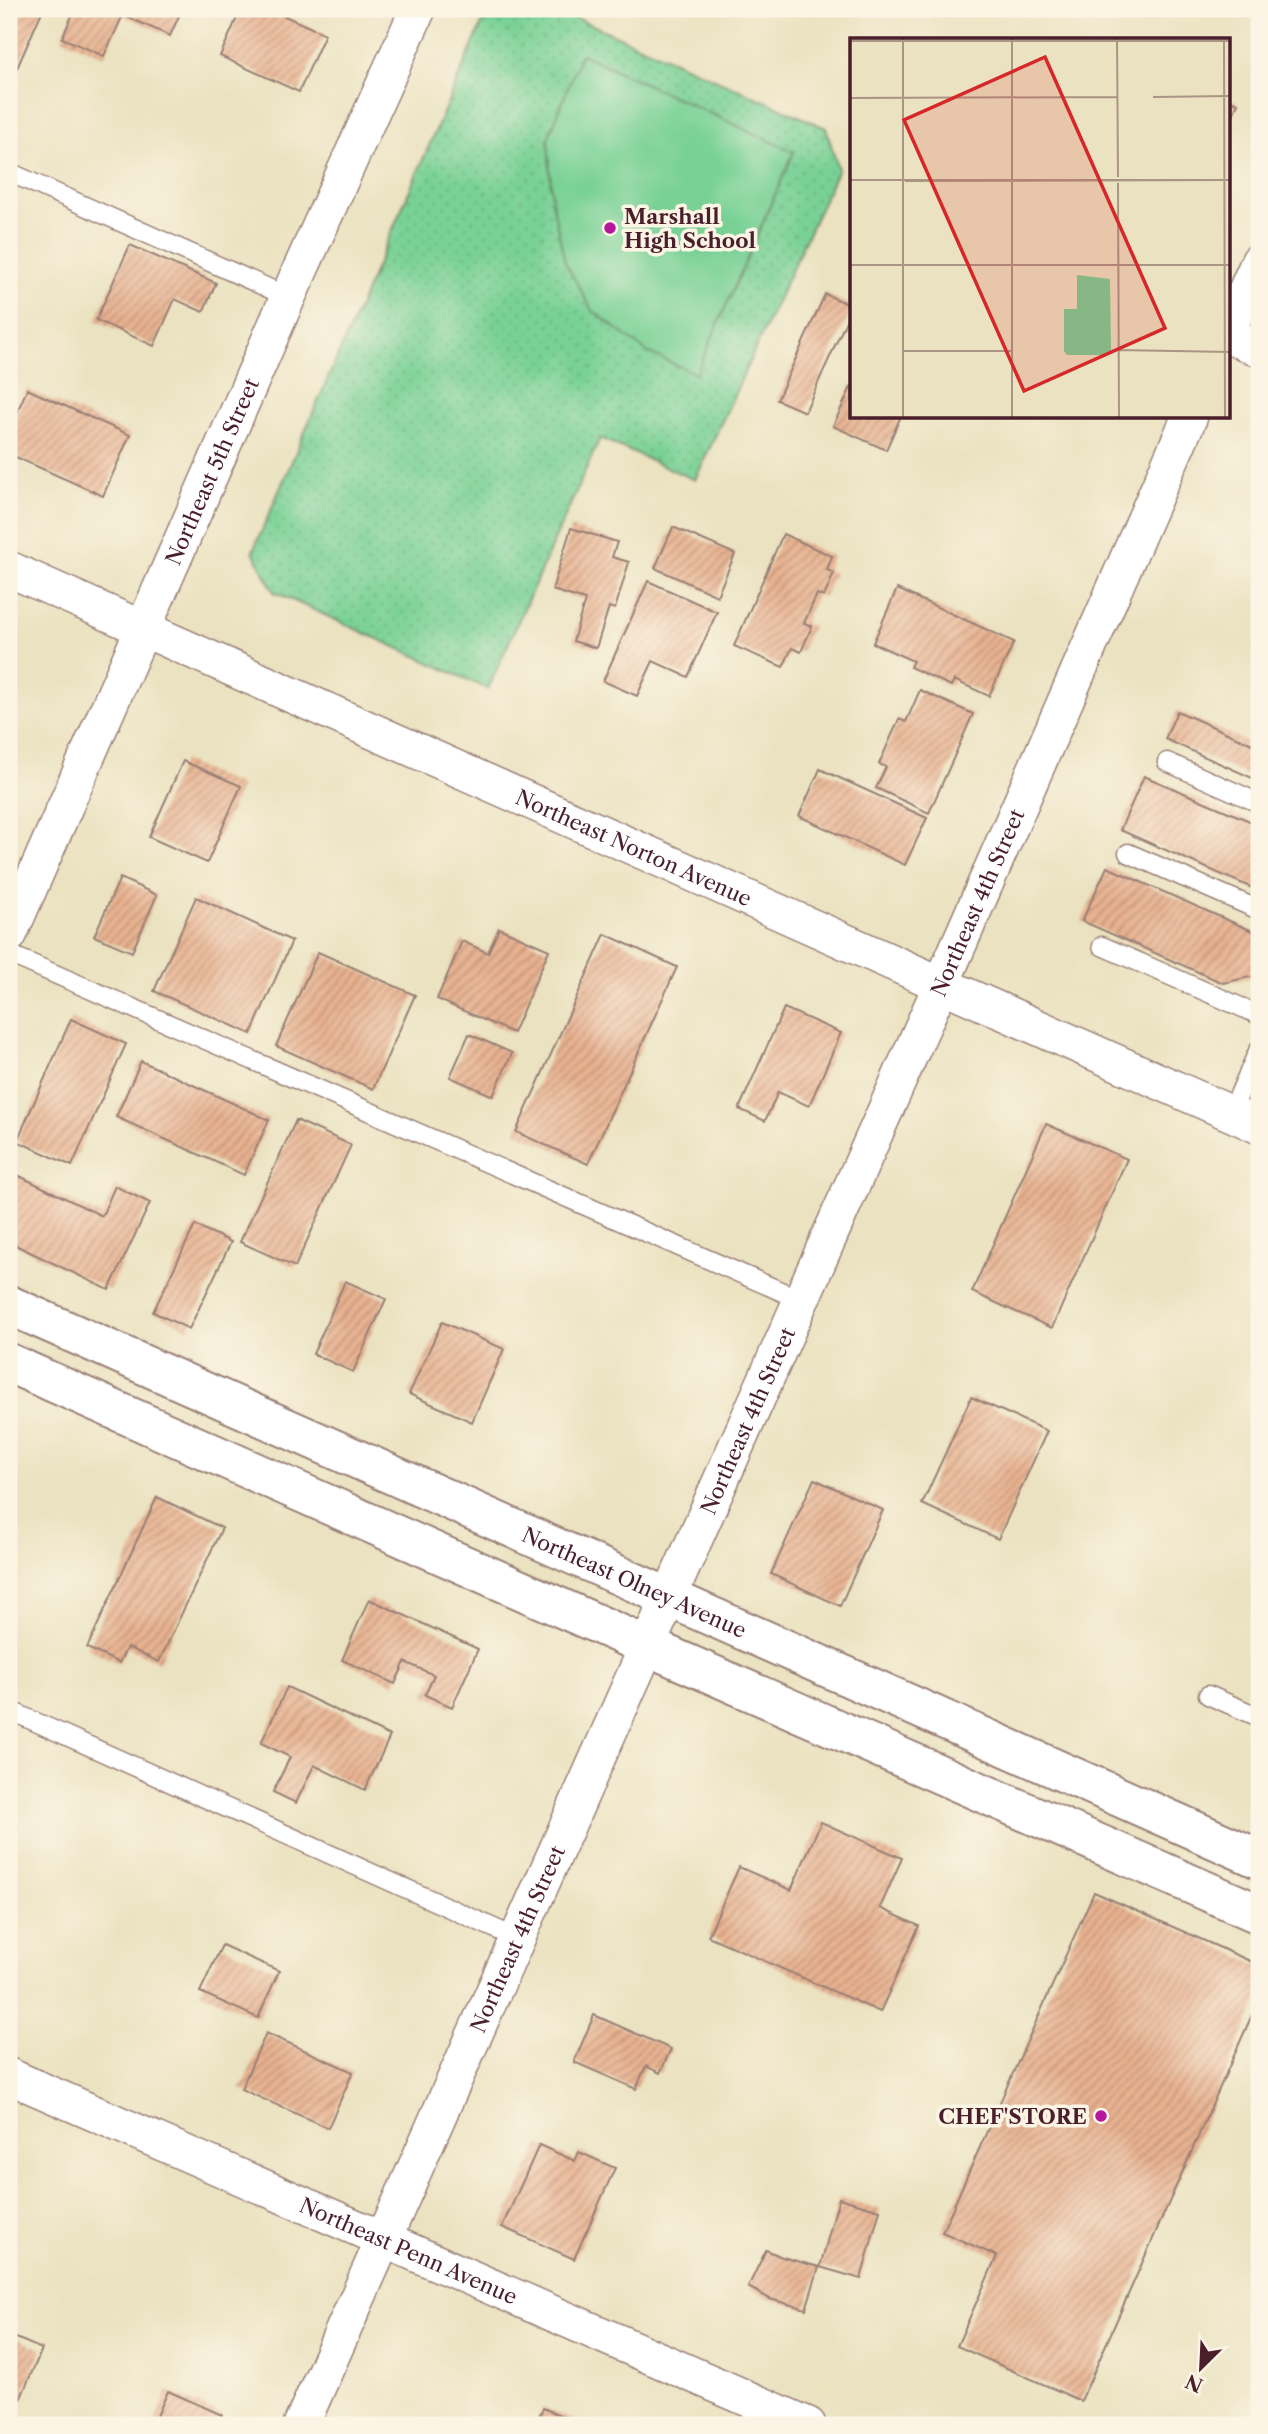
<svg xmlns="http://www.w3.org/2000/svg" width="1268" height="2434" font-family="'Libre Caslon Text',serif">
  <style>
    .grass { fill: url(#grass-dots); stroke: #627860; stroke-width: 2 }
    .garden { fill: #79d196; stroke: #627860; stroke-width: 2 }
    .building { fill: url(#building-hatch) }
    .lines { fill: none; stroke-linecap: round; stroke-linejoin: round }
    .lane-casing { stroke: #9a8076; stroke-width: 21 }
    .street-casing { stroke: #9a8076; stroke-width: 38 }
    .secondary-casing { stroke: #9a8076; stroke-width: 42 }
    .lane { stroke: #fff; stroke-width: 18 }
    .street { stroke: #fff; stroke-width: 35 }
    .secondary { stroke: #fff; stroke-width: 38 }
    .poi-dot { fill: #b5179e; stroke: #fcf5e5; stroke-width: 2.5 }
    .labels { text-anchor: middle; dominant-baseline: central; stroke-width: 7; stroke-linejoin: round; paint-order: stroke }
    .poi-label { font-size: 21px; font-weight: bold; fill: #4a1f2b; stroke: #fcf5e5; text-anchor: start }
    .street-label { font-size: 21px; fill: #4a1f2b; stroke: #fcf5e5 }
    .inset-road { fill: none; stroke: #aa9484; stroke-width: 2 }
    .view { fill: #d62828; fill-opacity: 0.15; stroke: #d62828; stroke-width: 3.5 }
    .inset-edge { fill: none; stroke: #4a1f2b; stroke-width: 3.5 }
  </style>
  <defs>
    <pattern id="grass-dots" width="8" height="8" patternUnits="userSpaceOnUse" patternTransform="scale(1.75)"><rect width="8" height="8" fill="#79d196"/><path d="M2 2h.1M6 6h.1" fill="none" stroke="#6ab381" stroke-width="1.8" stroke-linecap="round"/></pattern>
    <pattern id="building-hatch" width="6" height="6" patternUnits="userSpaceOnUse" patternTransform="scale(1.75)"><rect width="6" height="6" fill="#e8b290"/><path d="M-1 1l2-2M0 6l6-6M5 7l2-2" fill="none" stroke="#be9076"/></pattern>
  </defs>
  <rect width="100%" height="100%" fill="#fcf5e5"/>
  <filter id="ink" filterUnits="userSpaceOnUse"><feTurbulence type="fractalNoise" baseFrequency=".0143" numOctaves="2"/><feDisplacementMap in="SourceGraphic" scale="14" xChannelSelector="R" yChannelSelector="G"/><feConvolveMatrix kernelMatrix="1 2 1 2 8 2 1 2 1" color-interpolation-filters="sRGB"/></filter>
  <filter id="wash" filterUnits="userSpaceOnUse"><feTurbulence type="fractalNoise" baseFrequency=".00686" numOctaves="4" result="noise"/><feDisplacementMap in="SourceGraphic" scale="28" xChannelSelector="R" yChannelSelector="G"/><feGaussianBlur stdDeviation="1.57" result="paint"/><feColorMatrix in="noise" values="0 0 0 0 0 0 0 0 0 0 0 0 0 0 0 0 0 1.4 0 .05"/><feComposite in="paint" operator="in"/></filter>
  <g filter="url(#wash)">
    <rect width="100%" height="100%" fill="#eae2c0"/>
    <polygon class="grass" points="493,9 556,9 826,128 838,169 695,480 600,438 488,689 274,592 253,551 488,10"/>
    <polygon class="garden" points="581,54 794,152 696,374 647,352 592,310 565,262 552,202 548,139"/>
    <g id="blocks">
      <g class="building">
        <polygon points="9,9 43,9 14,75 9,72"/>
        <polygon points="75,9 182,9 170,36 123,15 104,56 62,38"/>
        <polygon points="241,9 269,9 325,34 299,92 220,56"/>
        <polygon points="1228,99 1238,103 1228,126"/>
        <polygon points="130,245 216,283 203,312 175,299 154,346 96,320"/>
        <polygon points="825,294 852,306 852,308 805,412 777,400"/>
        <polygon points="852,385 852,416 901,416 886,450 833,426"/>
        <polygon points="27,389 130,435 103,496 9,454 9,431"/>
        <polygon points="673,527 735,554 717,596 655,568"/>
        <polygon points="571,528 617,542 612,557 629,562 615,609 609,607 596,648 573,641 585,600 552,590"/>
        <polygon points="783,534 832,556 827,570 834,573 824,597 817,594 804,623 812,626 801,652 792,648 783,667 734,646"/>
        <polygon points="648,581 717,612 688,677 653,661 637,696 603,681"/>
        <polygon points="897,589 1014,642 989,696 954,680 951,686 910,667 913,661 873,643"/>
        <polygon points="920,690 973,714 929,813 876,788 886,767 879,764 899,719 906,722"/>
        <polygon points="1177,711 1259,747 1259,781 1165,739"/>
        <polygon points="183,761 241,786 207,863 149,837"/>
        <polygon points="820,769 927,818 905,865 799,816"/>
        <polygon points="1144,776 1259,825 1259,891 1120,830"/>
        <polygon points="1107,867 1259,934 1259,975 1223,983 1082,921"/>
        <polygon points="120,878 157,895 132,952 94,936"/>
        <polygon points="196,897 292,941 251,1034 154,991"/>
        <polygon points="499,928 549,950 513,1033 437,999 462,941 488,953"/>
        <polygon points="605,934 677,967 588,1164 516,1132"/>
        <polygon points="318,952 415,995 373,1089 276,1046"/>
        <polygon points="784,1008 841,1033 809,1106 778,1092 765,1121 739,1109"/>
        <polygon points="71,1019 126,1044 72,1166 17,1141"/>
        <polygon points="469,1034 512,1053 493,1096 450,1077"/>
        <polygon points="141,1061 269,1120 244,1175 116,1117"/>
        <polygon points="296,1120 351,1145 295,1267 240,1242"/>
        <polygon points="1046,1124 1127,1159 1052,1328 972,1292"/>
        <polygon points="9,1171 102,1216 115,1186 150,1203 109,1290 9,1242"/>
        <polygon points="195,1225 231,1242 189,1329 153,1312"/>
        <polygon points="345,1281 386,1299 353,1372 313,1354"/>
        <polygon points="442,1322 504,1349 472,1422 409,1394"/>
        <polygon points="971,1397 1047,1431 998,1539 922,1504"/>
        <polygon points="814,1479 883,1510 840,1606 771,1574"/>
        <polygon points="157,1497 222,1528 159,1662 127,1647 119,1663 87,1648"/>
        <polygon points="369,1599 478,1649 452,1707 425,1695 434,1675 405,1662 395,1684 342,1660"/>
        <polygon points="287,1687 390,1736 365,1790 314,1765 296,1803 273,1792 290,1757 261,1743"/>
        <polygon points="821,1822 902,1858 880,1908 919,1926 880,2012 708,1936 739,1867 791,1890"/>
        <polygon points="1094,1892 1259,1965 1259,1999 1081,2401 957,2346 997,2256 942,2232"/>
        <polygon points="222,1945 279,1971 258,2018 200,1992"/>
        <polygon points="594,2015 671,2049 660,2073 646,2066 636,2089 574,2062"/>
        <polygon points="266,2033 353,2072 328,2128 241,2089"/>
        <polygon points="539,2145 575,2161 579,2152 615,2168 574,2259 502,2227"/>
        <polygon points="839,2198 880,2210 861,2279 820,2267"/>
        <polygon points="766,2250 782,2257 819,2267 806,2309 770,2299 748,2287"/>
        <polygon points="9,2335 42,2349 9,2425"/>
        <polygon points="168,2391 222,2415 218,2425 153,2425"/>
        <polygon points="543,2408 584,2425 535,2425"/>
      </g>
    </g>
  </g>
  <g filter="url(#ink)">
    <use href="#blocks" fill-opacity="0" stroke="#9a8076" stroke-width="2"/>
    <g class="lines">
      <defs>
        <g id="lane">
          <polyline points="9,172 288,297"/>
          <polyline points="1167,762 1259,803"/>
          <polyline points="1128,853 1259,910"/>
          <polyline points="1102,946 1259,1015"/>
          <polyline points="9,954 801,1300"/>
          <polyline points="1231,1113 1259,1049"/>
          <polyline points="1208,1695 1259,1717"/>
          <polyline points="9,1710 516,1938"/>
        </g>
        <g id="street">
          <polyline points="1228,331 1259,261"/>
          <polyline points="1228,335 1259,349"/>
          <path id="s1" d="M9,569L1259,1126"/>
          <path id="s2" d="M9,935L288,297L418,9"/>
          <path id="s3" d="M9,2076L808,2425"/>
          <path id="s4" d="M301,2425L942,983L1190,416"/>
        </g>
        <g id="secondary">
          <path id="s5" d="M9,1305L1259,1859"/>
          <polyline points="9,1363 647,1646 1259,1914"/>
        </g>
      </defs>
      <use href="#lane" class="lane-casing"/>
      <use href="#street" class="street-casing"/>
      <use href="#secondary" class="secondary-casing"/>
      <use href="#lane" class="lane"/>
      <use href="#street" class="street"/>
      <use href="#secondary" class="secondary"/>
    </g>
  </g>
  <g class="poi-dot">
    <circle cx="610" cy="228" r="7"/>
    <circle cx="1101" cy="2116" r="7"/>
  </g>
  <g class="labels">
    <g class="poi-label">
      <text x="624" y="216">Marshall<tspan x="624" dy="24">High School</tspan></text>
      <text x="1087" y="2116" text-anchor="end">CHEF'STORE</text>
    </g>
    <g class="street-label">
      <text stroke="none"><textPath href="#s2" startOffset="506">Northeast 5th Street</textPath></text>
      <text stroke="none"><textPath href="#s1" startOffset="684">Northeast Norton Avenue</textPath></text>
      <text stroke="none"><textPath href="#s4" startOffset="1666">Northeast 4th Street</textPath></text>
      <text stroke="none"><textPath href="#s4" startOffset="1099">Northeast 4th Street</textPath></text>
      <text stroke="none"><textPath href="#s5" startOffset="684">Northeast Olney Avenue</textPath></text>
      <text stroke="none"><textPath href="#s4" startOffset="532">Northeast 4th Street</textPath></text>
      <text stroke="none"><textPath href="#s3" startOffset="436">Northeast Penn Avenue</textPath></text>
    </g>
  </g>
  <g transform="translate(850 38)">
    <rect width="380" height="380" fill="#eae2c0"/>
    <path d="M227,237L260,241L261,313L256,317H217L214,313V271H227Z" fill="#79d196"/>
    <path d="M220,283L240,289L248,313L220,312Z" fill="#79d196"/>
    <path class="inset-road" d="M53,0V379M162,0V379M267,0L268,139M374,0L375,379M0,3H380M303,59L380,58M0,60L267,59M0,142H375M55,143L380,142M268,145L269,379M0,227H380M268,312L380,314M53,313H162"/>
    <path class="view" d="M195,19L315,290L174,353L54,82Z"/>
    <rect width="380" height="380" class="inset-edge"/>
  </g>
  <rect width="1268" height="2434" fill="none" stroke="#fcf5e5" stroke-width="35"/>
  <g transform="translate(1201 2368) rotate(204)" stroke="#fcf5e5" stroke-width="5" paint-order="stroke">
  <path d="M0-5L12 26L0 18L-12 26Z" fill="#4a1f2b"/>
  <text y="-10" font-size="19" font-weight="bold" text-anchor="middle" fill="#4a1f2b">N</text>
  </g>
</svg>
